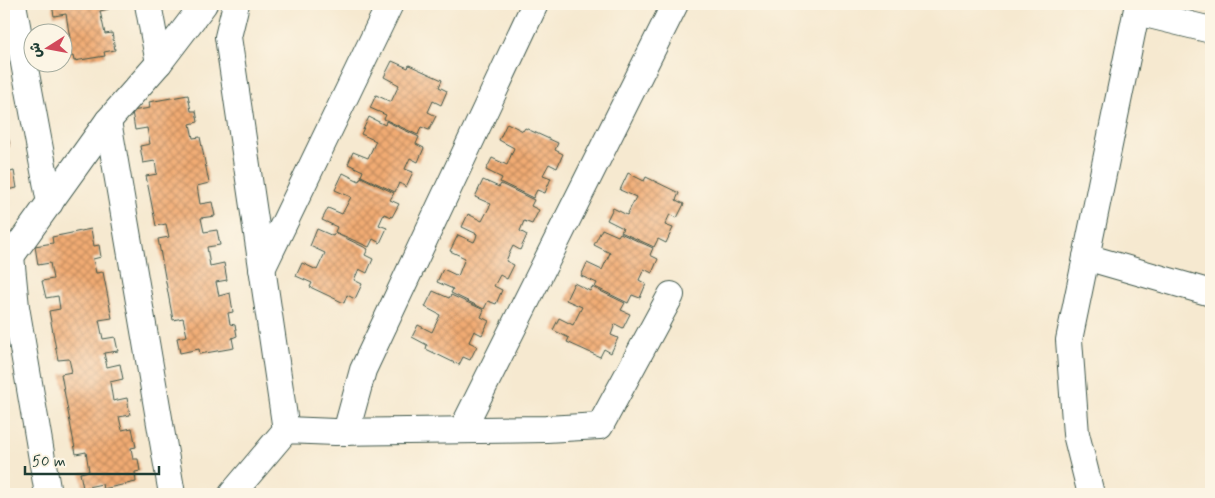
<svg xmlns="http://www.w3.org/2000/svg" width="1215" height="498" font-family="Mynerve,'Playpen Sans Arabic',sans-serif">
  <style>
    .building { fill: url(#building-cross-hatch) }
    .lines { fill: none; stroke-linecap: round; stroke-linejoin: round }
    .minor-casing { stroke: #3f574b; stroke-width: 28 }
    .minor { stroke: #fff; stroke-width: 26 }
  </style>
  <defs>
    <pattern id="building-cross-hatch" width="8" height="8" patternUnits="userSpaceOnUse" patternTransform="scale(1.25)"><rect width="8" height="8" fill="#f1ab73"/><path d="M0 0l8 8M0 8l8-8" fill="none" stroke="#c38c5f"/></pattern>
  </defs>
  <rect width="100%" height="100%" fill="#fcf5e5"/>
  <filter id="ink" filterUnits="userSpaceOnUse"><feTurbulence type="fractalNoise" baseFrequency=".02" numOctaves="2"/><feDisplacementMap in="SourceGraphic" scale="10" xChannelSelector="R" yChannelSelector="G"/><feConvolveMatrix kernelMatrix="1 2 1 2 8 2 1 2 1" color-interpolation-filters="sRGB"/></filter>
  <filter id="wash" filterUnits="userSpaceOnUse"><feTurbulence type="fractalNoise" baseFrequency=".0096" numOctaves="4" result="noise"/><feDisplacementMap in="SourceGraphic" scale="20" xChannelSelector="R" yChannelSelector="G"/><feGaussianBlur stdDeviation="1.12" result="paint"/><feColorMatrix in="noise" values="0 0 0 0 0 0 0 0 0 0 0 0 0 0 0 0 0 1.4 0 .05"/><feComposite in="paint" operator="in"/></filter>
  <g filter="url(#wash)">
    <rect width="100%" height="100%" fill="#f6e9d0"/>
    <g id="blocks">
      <g class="building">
        <polygon points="52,4 108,4 109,9 100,11 105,34 112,33 115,50 104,52 105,56 74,61 73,56 64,58 62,40 70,39 66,14 54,16"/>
        <polygon points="392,61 408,68 409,65 442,80 439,87 447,91 441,105 433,101 428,112 436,116 429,130 421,127 418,135 384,119 386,115 370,108 376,95 391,102 399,85 384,77"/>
        <polygon points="188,95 191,111 196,111 198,122 190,124 193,138 200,137 209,183 197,186 200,204 212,202 215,216 201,218 204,232 217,230 220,245 207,247 210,266 224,263 227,280 216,282 219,296 230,293 233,312 228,313 230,324 235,325 237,336 232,338 234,348 200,354 199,349 180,353 177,338 187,336 183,318 173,320 158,239 169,237 166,224 156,226 146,176 157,174 155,161 143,163 140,146 150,144 147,128 135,130 132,111 150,108 149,102"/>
        <polygon points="369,117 385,125 386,121 419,137 416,144 424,148 418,162 410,158 405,169 413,172 406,187 399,183 395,192 361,176 363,171 348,164 353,152 368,158 376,141 361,134"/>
        <polygon points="507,123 523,131 525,128 558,143 555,150 563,154 557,168 549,164 543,175 551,178 545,193 537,190 533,198 500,182 502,178 486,170 492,158 507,165 514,148 499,140"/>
        <polygon points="4,130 7,130 10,147 4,148"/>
        <polygon points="4,164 6,173 14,171 17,188 6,190 6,194 4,194"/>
        <polygon points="343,173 359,181 361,177 394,193 390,200 399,204 392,217 384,214 379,225 387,228 380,243 373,239 369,247 335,232 337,227 322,220 328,208 342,214 351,197 335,190"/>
        <polygon points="628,173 644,181 646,177 679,193 676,200 684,204 677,218 670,214 665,225 673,228 666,243 658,239 654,247 621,232 623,228 607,220 613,208 627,215 636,197 620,190"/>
        <polygon points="483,180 499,187 501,184 534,200 531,206 539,210 532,224 524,221 520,231 527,235 520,250 513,246 509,254 506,261 514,265 507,279 500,275 494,286 502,290 496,304 488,301 484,309 451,293 453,289 437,282 443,269 458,276 465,258 450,251 458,235 474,242 476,238 477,234 462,227 468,214 482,221 491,204 475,197"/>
        <polygon points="91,229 94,246 99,245 101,257 93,259 96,273 103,272 112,318 99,320 103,339 115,337 118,351 104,353 107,367 120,364 123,379 110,382 113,401 127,398 130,415 119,417 122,430 132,428 136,447 131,448 133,459 138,459 140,471 135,472 136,482 103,489 102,484 83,488 80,473 89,471 86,452 76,454 61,374 72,372 69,359 58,360 49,311 60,309 58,296 46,298 42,281 53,279 50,263 38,265 35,246 53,243 52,237"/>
        <polygon points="317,229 333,236 335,233 368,249 365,255 373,259 367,273 359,269 354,280 362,284 355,299 347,295 344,303 310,287 312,283 296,276 302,263 317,270 325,253 310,246"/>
        <polygon points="602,229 618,236 620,233 653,248 650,255 658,259 652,273 644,269 639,280 646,284 640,298 632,295 628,303 595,287 597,283 581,276 587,263 602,270 610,253 594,245"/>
        <polygon points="574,283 590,291 592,287 625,303 621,310 630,314 623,328 615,324 611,335 618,338 611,353 604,349 600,357 567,342 569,338 553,330 559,318 573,325 582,307 566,300"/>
        <polygon points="433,291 449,298 451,295 484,310 481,317 489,321 482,335 474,331 469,342 477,346 470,360 463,357 459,365 426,349 427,345 412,337 418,325 432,332 440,315 425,307"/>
      </g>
    </g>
  </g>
  <g filter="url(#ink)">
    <use href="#blocks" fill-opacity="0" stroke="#3f574b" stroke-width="1"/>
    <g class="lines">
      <defs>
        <g id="minor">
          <polyline points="13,4 50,203"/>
          <polyline points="148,4 159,63"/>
          <polyline points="236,4 228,37 286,430"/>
          <polyline points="1137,12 1211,30"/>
          <polyline points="108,121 172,494"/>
          <polyline points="11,256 16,307 48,494"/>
          <polyline points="1086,257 1211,293"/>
          <polyline points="4,266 108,121 159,63 204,4"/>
          <polyline points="262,269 390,4"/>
          <polyline points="462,430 675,4"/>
          <polyline points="346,432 363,370 535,4"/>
          <polyline points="232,494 286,430 335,432 546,429 600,426 671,295"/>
          <polyline points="1091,494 1076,434 1069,340 1138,4"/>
        </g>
      </defs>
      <use href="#minor" class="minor-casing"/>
      <use href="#minor" class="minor"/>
    </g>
  </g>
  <rect width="1215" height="498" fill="none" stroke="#fcf5e5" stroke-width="20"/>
  <g transform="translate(48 48) rotate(259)"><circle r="24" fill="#fcf5e5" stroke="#a4ab9e"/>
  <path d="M0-4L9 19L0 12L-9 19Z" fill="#d1495b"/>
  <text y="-8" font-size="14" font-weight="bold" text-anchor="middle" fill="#1f3d34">ش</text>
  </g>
  <path d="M25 466v8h134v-8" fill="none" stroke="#1f3d34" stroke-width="2.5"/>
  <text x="32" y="466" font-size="15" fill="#1f3d34" stroke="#fcf5e5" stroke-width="4" paint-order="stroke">50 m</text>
</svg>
